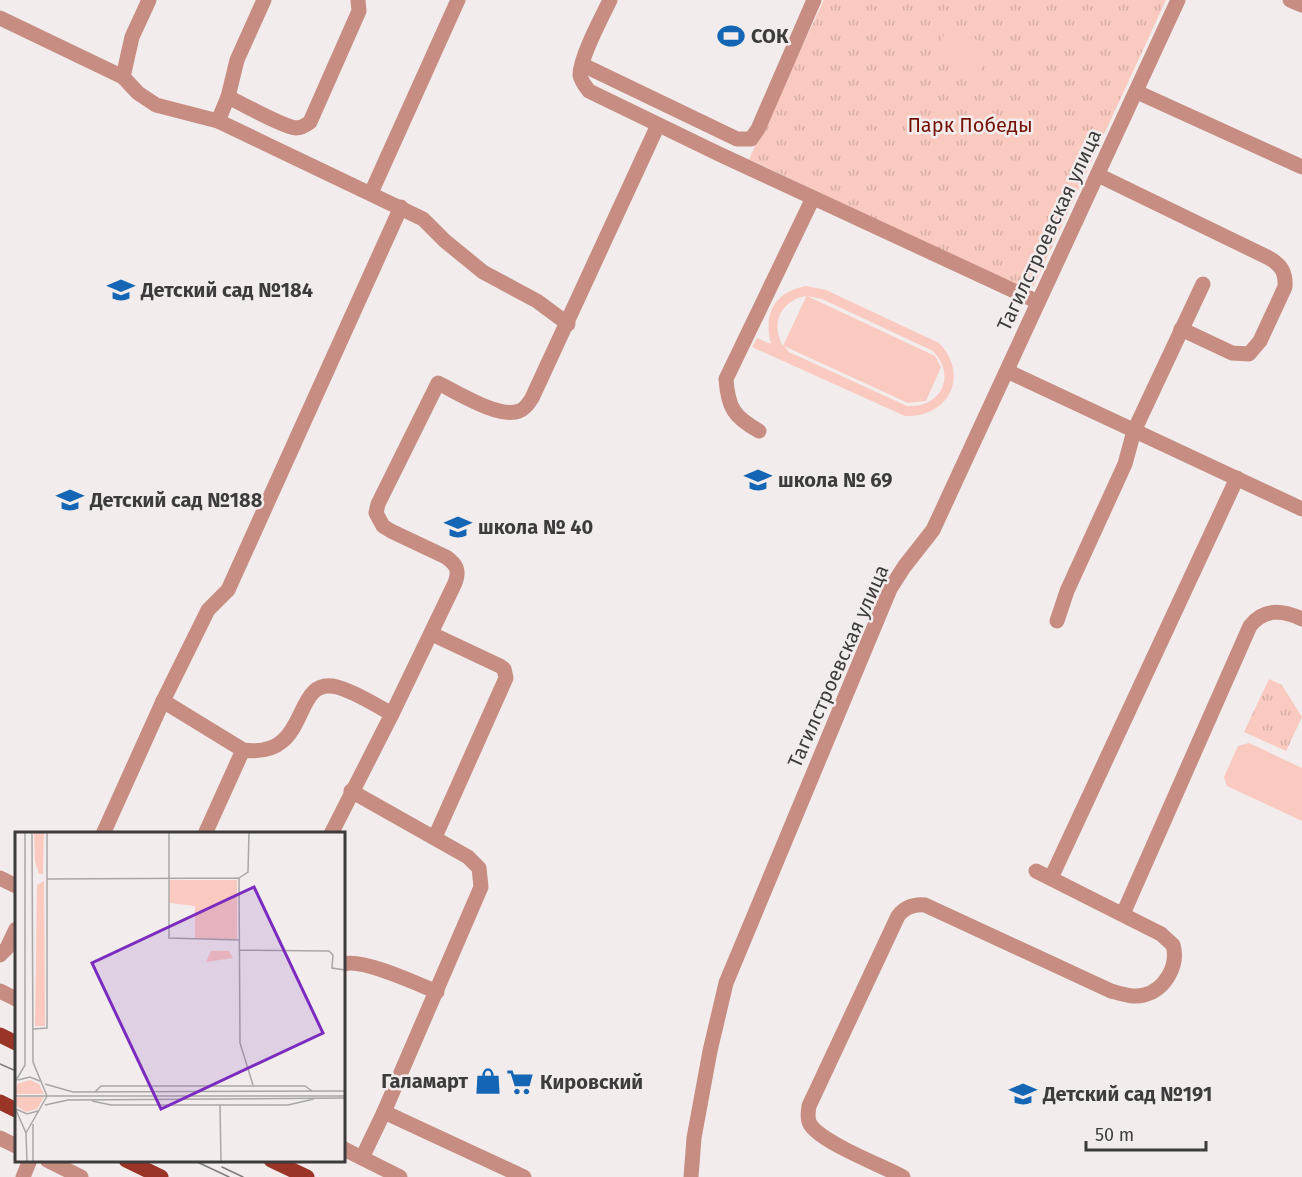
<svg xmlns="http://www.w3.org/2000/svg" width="1302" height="1177" font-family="'Fira Sans',sans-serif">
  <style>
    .park { fill: url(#park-tufts) }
    .pitch { fill: #fac9bf; fill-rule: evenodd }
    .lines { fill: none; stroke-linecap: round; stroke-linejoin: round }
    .minor { stroke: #c78d82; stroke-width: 15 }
    .major { stroke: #9a3426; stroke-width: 15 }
    .tram { stroke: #7e7b7a; stroke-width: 1.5 }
    .labels { text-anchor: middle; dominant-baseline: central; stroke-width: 5; stroke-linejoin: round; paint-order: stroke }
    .poi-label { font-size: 20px; font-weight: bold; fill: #3d3b3b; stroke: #f2edec; text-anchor: start }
    .park-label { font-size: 20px; fill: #731106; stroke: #f2edec }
    .street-label { font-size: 20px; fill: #3d3b3b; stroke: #f2edec }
    .inset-road { fill: none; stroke: #aaa6a5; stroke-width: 1.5 }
    .view { fill: #7b2cbf; fill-opacity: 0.15; stroke: #7b2cbf; stroke-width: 3 }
    .inset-edge { fill: none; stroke: #3d3b3b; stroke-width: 3 }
  </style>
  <defs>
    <pattern id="park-tufts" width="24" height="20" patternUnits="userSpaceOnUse" patternTransform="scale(1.5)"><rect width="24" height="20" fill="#fac9bf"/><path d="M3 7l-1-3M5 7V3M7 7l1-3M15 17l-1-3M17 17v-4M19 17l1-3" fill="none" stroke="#d7aea5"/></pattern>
  </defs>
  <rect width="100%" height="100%" fill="#f2edec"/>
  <g class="park">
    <polygon points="824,0 1166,0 1034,286 1030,288 1020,287 749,159"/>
    <polygon points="1269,679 1282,685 1302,717 1286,751 1244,732"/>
  </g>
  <g class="pitch">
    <polygon points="948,26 992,47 979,74 935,54"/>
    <path d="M806,286L826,290L939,343C970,375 949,418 905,416L752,347L757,338L771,344C763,314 774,292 806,286ZM806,296V297L783,346C770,324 781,300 806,296ZM807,296L822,299L933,351C957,376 941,408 907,406L789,352L784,346L908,403L926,401L941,367L935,356Z"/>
    <polygon points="1249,743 1302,768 1302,821 1227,786 1224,777 1238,746"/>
  </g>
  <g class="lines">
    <g class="minor">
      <path d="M610,0C602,17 580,57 580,75C581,81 585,86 589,91L719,154L1038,302"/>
      <polyline points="1290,0 1302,5"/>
      <polyline points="0,18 123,77 138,93 156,105 218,121 423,219 445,241 483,272 537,301 568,324"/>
      <polyline points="583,65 737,139 751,139 758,129 814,0"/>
      <polyline points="123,77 132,37 149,0"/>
      <polyline points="1137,92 1302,167"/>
      <path d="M228,97C243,104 283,127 296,128C302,128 306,125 310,122L359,11L358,0"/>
      <polyline points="218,121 228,97 237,60 264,0"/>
      <path d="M1098,175L1269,258C1281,265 1286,272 1285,287L1260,341L1249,354L1232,353L1181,329"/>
      <polyline points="371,193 458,0"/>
      <polyline points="1007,371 1302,509"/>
      <path d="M759,431C734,417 728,408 726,379L813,198"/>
      <polyline points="1057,621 1067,591 1125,464 1134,431 1203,284"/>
      <polyline points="432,634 500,666 504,669 506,678 435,837"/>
      <path d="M163,701L243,750C313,760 290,675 337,687C356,692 375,705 392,714L331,834"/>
      <path d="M392,714L455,583C460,570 456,564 446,557L391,531L383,526L376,513L378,504L438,383C457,392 499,419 519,411C525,409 529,403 532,398L658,125"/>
      <polyline points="351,791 468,857 479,868 481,887 384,1112 362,1158"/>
      <polyline points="103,834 163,701 208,610 228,590 401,207"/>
      <polyline points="205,834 243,750"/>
      <polyline points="0,878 16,886"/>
      <polyline points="1051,878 1237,478"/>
      <path d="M1123,914L1250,626C1264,608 1283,610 1302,619"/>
      <polyline points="0,955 7,948 16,929"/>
      <path d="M344,964C362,958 418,984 437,992"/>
      <polyline points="0,991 16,999"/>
      <polyline points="384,1112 524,1177"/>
      <polyline points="0,1138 16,1146"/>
      <polyline points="344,1149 400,1177"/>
      <polyline points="47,1160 81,1177"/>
      <polyline points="23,1177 30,1160"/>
      <polyline points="691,1177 694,1138 710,1051 726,983 890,589 904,567 933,530 1178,0"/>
      <path d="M903,1177C883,1166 820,1142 810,1124C807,1119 808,1112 809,1106L898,916C905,907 914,904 925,905L1111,991C1122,994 1133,998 1144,995C1165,990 1179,965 1173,945L1161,934L1036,871"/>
    </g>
    <g class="major">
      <polyline points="0,1035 16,1043"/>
      <polyline points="0,1102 16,1110"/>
      <polyline points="126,1160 161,1177"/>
      <polyline points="271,1160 307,1177"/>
    </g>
    <g class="tram">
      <polyline points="0,1064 16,1071"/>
      <polyline points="193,1160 229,1177"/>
      <polyline points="222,1167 243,1177"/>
    </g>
  </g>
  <defs>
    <symbol id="stadium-bare" viewBox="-9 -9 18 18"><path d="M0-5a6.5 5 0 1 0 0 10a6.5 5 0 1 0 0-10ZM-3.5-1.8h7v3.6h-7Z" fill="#1465b3" stroke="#f2edec" stroke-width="2.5" paint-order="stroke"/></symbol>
    <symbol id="school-bare" viewBox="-9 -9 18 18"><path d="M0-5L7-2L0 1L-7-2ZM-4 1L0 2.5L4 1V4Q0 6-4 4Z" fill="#1465b3" stroke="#f2edec" stroke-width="2.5" paint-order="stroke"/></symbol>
    <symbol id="shop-bare" viewBox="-9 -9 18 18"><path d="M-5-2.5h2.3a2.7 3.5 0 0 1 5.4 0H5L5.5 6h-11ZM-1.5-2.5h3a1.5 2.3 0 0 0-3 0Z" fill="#1465b3" stroke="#f2edec" stroke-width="2.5" paint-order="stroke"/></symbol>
    <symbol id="supermarket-bare" viewBox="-9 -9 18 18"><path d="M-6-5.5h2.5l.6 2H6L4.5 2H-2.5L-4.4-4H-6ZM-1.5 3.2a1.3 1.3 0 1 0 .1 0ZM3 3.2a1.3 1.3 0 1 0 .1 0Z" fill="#1465b3" stroke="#f2edec" stroke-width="2.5" paint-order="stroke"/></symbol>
  </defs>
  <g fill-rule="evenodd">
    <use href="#stadium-bare" x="712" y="17" width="38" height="38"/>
    <use href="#school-bare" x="102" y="271" width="38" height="38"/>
    <use href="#school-bare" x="739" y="461" width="38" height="38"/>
    <use href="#school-bare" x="51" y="481" width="38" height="38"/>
    <use href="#school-bare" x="439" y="508" width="38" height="38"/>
    <use href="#shop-bare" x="469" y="1062" width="38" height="38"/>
    <use href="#supermarket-bare" x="501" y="1063" width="38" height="38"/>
    <use href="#school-bare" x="1004" y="1075" width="38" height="38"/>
  </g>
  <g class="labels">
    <g class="poi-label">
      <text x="751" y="36">СОК</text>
      <text x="141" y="290">Детский сад №184</text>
      <text x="778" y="480">школа № 69</text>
      <text x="90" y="500">Детский сад №188</text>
      <text x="478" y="527">школа № 40</text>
      <text x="468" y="1081" text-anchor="end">Галамарт</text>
      <text x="540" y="1082">Кировский</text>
      <text x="1043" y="1094">Детский сад №191</text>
    </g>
    <g class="park-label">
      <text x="970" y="125">Парк Победы</text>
    </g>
    <g class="street-label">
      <text transform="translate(1049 230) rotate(-65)">Тагилстроевская улица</text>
      <text transform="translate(838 666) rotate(-66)">Тагилстроевская улица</text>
    </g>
  </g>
  <g transform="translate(15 832)">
    <rect width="330" height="330" fill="#f2edec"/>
    <path d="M19,0H29L28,42H24L20,29ZM29,49L30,194H20L22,53ZM15,248L24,252L29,262H0L2,252ZM0,265H29L22,277L11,280L0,273Z" fill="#fac9bf"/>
    <path d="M155,48H222V107H180V74L155,71Z" fill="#fac9bf"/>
    <path d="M196,119H214L218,126L191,130Z" fill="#fac9bf"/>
    <path class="inset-road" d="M154,0V106L224,108M224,46L225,211L238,253M224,46L233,40L234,0M32,47L224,46M224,118L314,119L318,123L317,136L330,138M18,197L32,196V0M3,248L15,245L25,249M0,250L10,233V0M30,252L58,260L330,259M80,260L86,254H290L297,259M0,264H330M77,269L96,273H273L299,267M30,273L53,268L330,266M205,273L206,330M0,276L11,301L12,330M1,277L12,282L23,279M18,292V330M11,301L32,264L18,230L17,0"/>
    <path class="view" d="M239,55L308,201L146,277L77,131Z"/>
    <rect width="330" height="330" class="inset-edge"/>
  </g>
  <path d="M1086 1141v9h120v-9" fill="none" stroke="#3d3b3b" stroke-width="3"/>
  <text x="1095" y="1141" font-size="18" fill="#3d3b3b" stroke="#f2edec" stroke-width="4.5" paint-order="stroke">50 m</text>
</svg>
